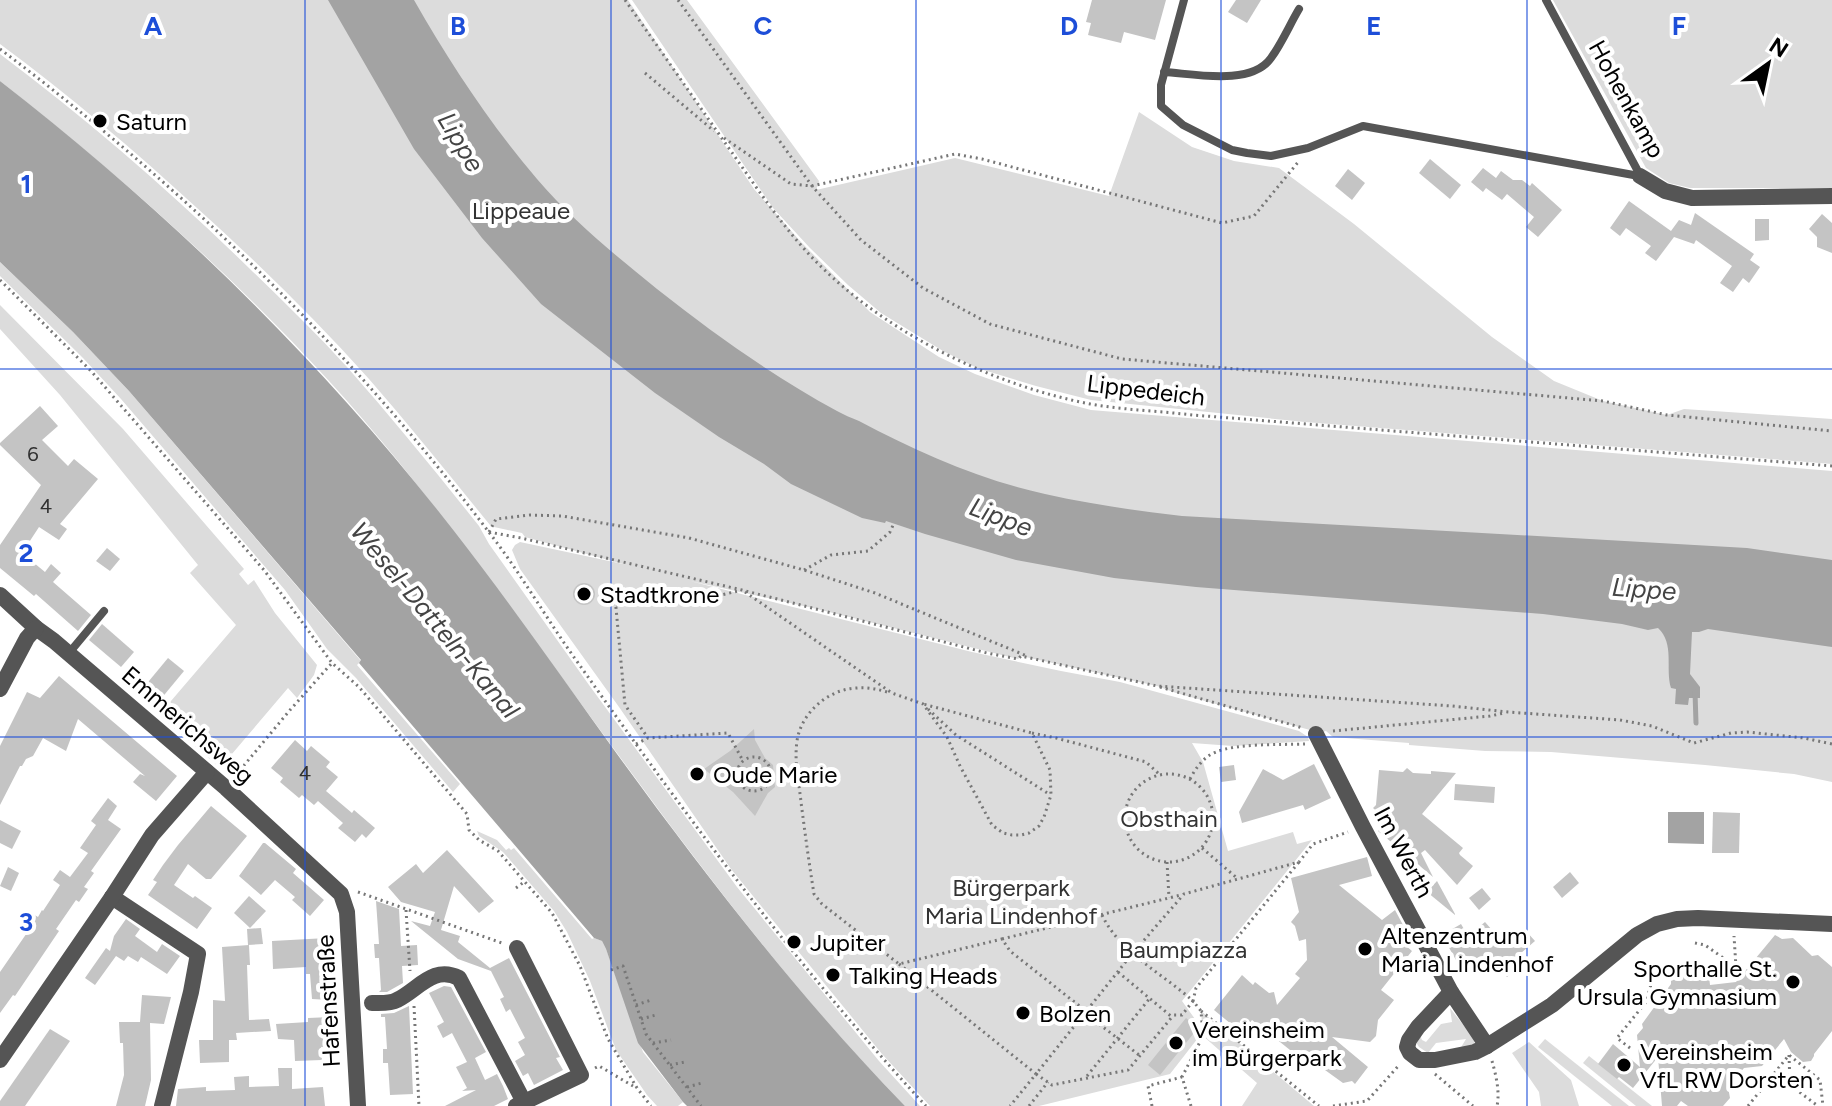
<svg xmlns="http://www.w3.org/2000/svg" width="1832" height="1106" font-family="Figtree,sans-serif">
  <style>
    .green { fill: #dcdcdc }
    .water { fill: #a3a3a3 }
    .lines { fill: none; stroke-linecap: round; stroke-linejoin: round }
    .stream { stroke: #a3a3a3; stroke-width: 5 }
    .building { fill: #c4c4c4 }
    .path { stroke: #777; stroke-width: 3; stroke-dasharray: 2 4; stroke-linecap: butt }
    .service { stroke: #555; stroke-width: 8 }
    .minor { stroke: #555; stroke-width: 16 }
    .grid { fill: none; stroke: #1d4ed8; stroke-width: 2; stroke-opacity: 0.55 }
    .poi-dot { fill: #000; stroke: #fff; stroke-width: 3 }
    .labels { text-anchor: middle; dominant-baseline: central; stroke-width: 8; stroke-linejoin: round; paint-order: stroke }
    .number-label { font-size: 20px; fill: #313131 }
    .street-label { font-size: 24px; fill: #000; stroke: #fff }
    .poi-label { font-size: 24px; fill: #000; stroke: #fff; text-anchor: start }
    .park-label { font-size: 24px; fill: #333; stroke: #fff }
    .water-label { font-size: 26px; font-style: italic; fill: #444; stroke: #fff }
    .grid-label { font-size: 26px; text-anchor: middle; font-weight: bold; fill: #1d4ed8; stroke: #fff; stroke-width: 8; stroke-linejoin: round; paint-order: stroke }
  </style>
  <rect width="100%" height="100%" fill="#fff"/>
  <g class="green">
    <path d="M0,0H628L754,189L801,242L870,312L939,357L975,374L1034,395L1091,410L1832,471V782L1794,774L1705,765L1551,752L1485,751L1409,745V743L1333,737L1326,731L1316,734L1310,730L1176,693L1157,686L1021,656L1018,659L817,609L690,581L972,652L1061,671L1120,682L1299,731L1308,737L1309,741L1233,746L1192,743L1203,762L1228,851L1293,832L1297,844L1312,840L1182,1001L1200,1026L1198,1038L1170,1074L1039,1106H930L882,1054L731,869L619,707L520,569L512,550L515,545L520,542L623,564L525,537L522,533L494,527L490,525C450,476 411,427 369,379C315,319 257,262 197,208C134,150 69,95 0,44Z"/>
    <polygon points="632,0 687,0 819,181 816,190 955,158 1109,196 1139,112 1192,147 1234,161 1279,168 1354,224 1492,337 1554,381 1603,401 1667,415 1684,409 1832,419 1832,464 1305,422 1091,400 1036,386 977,368 943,351 881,313 848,285 810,248 773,208"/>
    <polygon points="1553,0 1832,0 1832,188 1690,188 1669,183 1646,168"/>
    <path d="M0,54C88,120 170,191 249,268C282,300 316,333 347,367C393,419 436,472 479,526L489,544L589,685L737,887L879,1061L920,1106H905C713,910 570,674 398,461C282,318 144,195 0,81Z"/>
    <polygon points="0,262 73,332 129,391 361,661 357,665 460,784 453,792 356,678 327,649 285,590 121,399 83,358 0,276"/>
    <polygon points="0,305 123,429 244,569 239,574 248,585 254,580 275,613 317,665 314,675 297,698 288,688 220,768 159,715 236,625 190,573 198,565 60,395 0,329"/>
    <polygon points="477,831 497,840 506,850 509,848 511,850 514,848 592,939 594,938 602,941 606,949 643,1052 683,1102 678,1106 657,1106 647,1095 616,1050 590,981 567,932 554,911 503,852 479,836"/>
    <polygon points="1450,1008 1475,1040 1473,1048 1460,1049 1466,1039 1436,1043 1428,1053 1419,1047 1414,1039 1419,1033 1422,1040 1426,1042 1441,1024 1452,1022"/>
    <polygon points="1201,1011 1314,1106 1242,1106 1257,1083 1203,1036"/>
    <polygon points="1545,1039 1629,1106 1612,1106 1538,1047"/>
    <polygon points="1529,1042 1571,1080 1579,1106 1541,1106 1539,1092 1512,1053"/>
    <polygon points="1589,1056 1652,1106 1636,1106 1583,1063"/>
  </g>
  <g class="water">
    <path d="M328,0H414C450,63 490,124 537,179C573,221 615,255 657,289C714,334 774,377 837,411C844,415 852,418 859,421C918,452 980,480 1045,494C1090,504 1136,511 1182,516L1747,548L1832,560V647L1708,629L1699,632H1692L1690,674L1700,687V698H1689L1688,705L1675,704L1676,689L1671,688C1665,668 1675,644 1658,628L1648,630L1622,624L1543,614L1196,587L1114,578L1016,560L925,534L886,521L885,523L862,518L791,484L764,464L719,437L655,393L541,304L482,238L414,149Z"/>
    <path d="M0,81C171,214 321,360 454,531C511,604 563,679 617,754C706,876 799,997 905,1106H687L683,1102L638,1043L606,949L602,941L594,938L359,663L361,660L129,391L73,332L0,262Z"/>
    <polygon points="1668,812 1704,812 1704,844 1668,843"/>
  </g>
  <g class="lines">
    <polyline class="stream" points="1695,692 1696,723"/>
  </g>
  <g class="building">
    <polygon points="1092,0 1166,0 1155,40 1124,32 1121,43 1088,35 1091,23 1086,22"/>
    <polygon points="1236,0 1261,0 1247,23 1228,12"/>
    <polygon points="1430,159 1461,185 1450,199 1419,173"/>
    <polygon points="1483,168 1496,178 1501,171 1513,180 1522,180 1530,186 1532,183 1562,210 1538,237 1526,227 1534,217 1507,194 1502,200 1486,188 1483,192 1471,182"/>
    <polygon points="1348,169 1365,183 1352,200 1335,186"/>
    <polygon points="1629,201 1671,231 1679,220 1691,225 1695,213 1754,254 1750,260 1760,267 1749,283 1743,278 1733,292 1720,283 1732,266 1696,240 1694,244 1674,237 1656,261 1645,253 1651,246 1626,228 1620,236 1610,228"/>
    <polygon points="1822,214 1832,223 1832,253 1817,247 1817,237 1809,229"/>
    <polygon points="1755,219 1769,219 1769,240 1755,241"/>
    <polygon points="40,406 58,426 42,440 68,466 74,459 98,479 60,524 67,529 59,540 39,527 22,553 45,572 51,564 61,573 53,582 91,615 78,631 36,594 34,596 0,568 0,545 41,485 0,445 0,443"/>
    <polygon points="107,548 120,559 110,571 96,561"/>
    <circle cx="584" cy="594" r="11"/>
    <polygon points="102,624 134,652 121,667 89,640"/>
    <polygon points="168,658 184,671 160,700 144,687"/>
    <polygon points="59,676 177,776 156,801 133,782 140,774 145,776 78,719 66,751 43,738 33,756 26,759 22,766 20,766 0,805 0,746 27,692 40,698"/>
    <polygon points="754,729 755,740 765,758 773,765 775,787 768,793 755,816 733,792 704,769 730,751"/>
    <polygon points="295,740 307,751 311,746 330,762 326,767 338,777 326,791 352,813 354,810 375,828 366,838 362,834 355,842 338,828 343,823 318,801 314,805 302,795 299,798 280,782 283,778 271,768"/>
    <polygon points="1314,764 1331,798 1305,810 1303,805 1242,823 1239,812 1263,769 1283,780"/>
    <polygon points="1234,765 1236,780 1221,782 1219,767"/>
    <polygon points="1407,768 1413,773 1431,774 1431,771 1456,773 1422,814 1463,848 1459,853 1460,855 1473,866 1457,885 1425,850 1421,853 1433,877 1378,831 1383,824 1378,821 1382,816 1373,808 1376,805 1379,770 1403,772"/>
    <polygon points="1455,784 1495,787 1494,803 1454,800"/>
    <polygon points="108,798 117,806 108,820 121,829 91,871 94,873 84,887 88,889 79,902 76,900 56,929 59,931 15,996 13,995 0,1013 0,972 31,927 26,924 33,914 38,917 42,910 43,911 60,885 53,880 60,870 70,877 88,853 80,848 96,825 91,821"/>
    <polygon points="211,806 247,836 211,879 206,879 188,864 174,885 193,898 195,896 212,908 197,929 148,895 157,882 153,880 163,865 178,845"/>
    <polygon points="1713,812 1740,813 1739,853 1712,853"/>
    <polygon points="0,820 21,831 12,849 0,843"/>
    <polygon points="263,843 265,843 296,869 293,873 324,900 310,916 292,900 295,897 275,880 261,895 239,876"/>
    <polygon points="447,850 494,901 479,913 454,886 441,930 460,936 458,942 490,968 509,958 560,1057 556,1058 563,1070 534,1085 528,1073 523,1076 515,1061 525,1055 518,1042 525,1038 510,1009 506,1012 500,999 504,997 491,971 458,959 411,921 430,926 435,912 401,902 388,887 416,864 423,873"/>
    <polygon points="1367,857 1372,876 1339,885 1382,920 1395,910 1410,938 1405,945 1412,951 1381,990 1394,1000 1378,1020 1376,1036 1370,1042 1332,1037 1368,1067 1355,1084 1352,1081 1343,1083 1300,1052 1295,1054 1270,1034 1266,1034 1266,1031 1252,1020 1242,1033 1214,1010 1242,975 1253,985 1255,982 1269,993 1274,992 1277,1005 1300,978 1295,974 1307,960 1306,939 1299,941 1295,926 1291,922 1299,912 1291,878"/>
    <polygon points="8,867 19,873 11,891 0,886"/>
    <polygon points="1570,872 1579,883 1562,898 1553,887"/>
    <polygon points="1437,881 1455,914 1455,915 1427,892"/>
    <polygon points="1482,888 1491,899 1479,910 1469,898"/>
    <polygon points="249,896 266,911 250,928 234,913"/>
    <polygon points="376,901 399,909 401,946 417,945 418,965 402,966 403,983 387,992 379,992 381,990 379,958 375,958 374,944 379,944"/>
    <polygon points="126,919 140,929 135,936 157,952 162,944 180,956 167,974 141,957 138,962 128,956 124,961 116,956 95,985 85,978 106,948 110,951 114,936"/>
    <polygon points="1485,922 1507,947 1526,931 1535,941 1521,953 1525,957 1522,959 1524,962 1507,977 1489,957 1462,971 1442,935 1461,924 1468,936"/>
    <polygon points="261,928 263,944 248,945 247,929"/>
    <polygon points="1775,935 1782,939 1793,938 1812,956 1818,955 1832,967 1832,1031 1814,1054 1814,1056 1811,1061 1803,1062 1791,1052 1784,1039 1762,1066 1744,1068 1728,1087 1730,1098 1723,1106 1688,1106 1681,1101 1677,1106 1662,1106 1658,1057 1633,1088 1619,1077 1617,1079 1598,1064 1613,1044 1640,1067 1637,1035 1643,1028 1642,1024 1671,984 1671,980 1676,973 1684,972 1689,965 1702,964 1708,968 1710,985 1736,982"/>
    <polygon points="327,938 330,1000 312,999 310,974 306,974 306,967 273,969 272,941"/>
    <polygon points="249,945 250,965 247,965 249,1020 269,1019 271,1031 236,1033 237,1040 229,1040 229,1062 200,1063 199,1040 213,1040 213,1000 225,1001 222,947"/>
    <polygon points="444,986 451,987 486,1052 475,1058 485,1080 497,1074 503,1086 508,1099 494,1106 445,1106 476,1090 462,1091 467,1088 456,1067 467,1062 452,1033 443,1038 437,1026 444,1022 429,993"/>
    <polygon points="142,995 171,997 164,1024 150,1023 151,1080 145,1106 116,1106 124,1075 123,1043 120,1043 119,1022 140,1022"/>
    <polygon points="409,1006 413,1094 390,1095 388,1063 383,1063 383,1049 387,1049 385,1017 381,1017 381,1014 394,1013"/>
    <polygon points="331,1017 333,1046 321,1047 322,1060 295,1061 294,1040 278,1039 276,1024 308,1022 308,1018"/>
    <polygon points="1186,1018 1198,1028 1160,1075 1148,1065"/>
    <polygon points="50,1029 70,1041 25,1106 0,1106 0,1101"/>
    <polygon points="278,1068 292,1068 292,1089 323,1087 325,1106 176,1106 178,1089 206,1087 206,1091 235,1090 234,1077 249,1076 249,1087 279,1086"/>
  </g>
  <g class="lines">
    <g class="path">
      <path d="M625,0C661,51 697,103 733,154C756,187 779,221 806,251C877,329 988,384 1090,404C1124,410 1159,411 1193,415L1832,466"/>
      <polyline points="678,0 812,186 861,240 923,288 990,324 1122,359 1603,401 1667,415 1832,431"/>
      <path d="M0,49C183,187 350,348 488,531C520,572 546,618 576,660C685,814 797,967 926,1106"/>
      <polyline points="645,73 714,131"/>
      <polyline points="724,138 791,184 812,186 955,154 982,159 1222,223 1254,216 1299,161"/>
      <polyline points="0,280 91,371 197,493 264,570 332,663 359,687 467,814 469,830 479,840 498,851 552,913 580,966 608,1039 637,1088 651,1106"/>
      <polyline points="489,532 521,538 742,590 987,653 1018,659 1021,656 1157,686 1452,706 1508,712 1620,720 1652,726 1694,743 1731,733 1747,732 1804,738 1832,744"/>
      <polyline points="489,532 496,519 530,515 562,516 689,538 804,570 875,593 1027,656"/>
      <polyline points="804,570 831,555 868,551 890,532 894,523"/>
      <polyline points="745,592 892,693 923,704 947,737 960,766 992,825 1003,833 1012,835 1021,835 1029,833 1039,826 1044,817 1051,795 1050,770 1032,733 923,704"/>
      <polyline points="614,605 615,597 625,705 648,738"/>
      <polyline points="616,605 713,597 738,591"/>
      <polyline points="1160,687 1303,728"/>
      <path d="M887,692C877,689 867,687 857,688C828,689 801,713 797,741C794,762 799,782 801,802C805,833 809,863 814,894L822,904L899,964L1002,939L1010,951L1082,1008L1088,1009"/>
      <polyline points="928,709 956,735 1049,794"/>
      <polyline points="1333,731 1490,716 1504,713"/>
      <polyline points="1032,733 1056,738 1146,762 1159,774"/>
      <polyline points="636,744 648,738 728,733 743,761"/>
      <circle cx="754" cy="774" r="17"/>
      <circle cx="1169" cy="818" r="44"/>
      <polyline points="236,775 290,710 332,663"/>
      <path d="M1190,779C1196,768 1203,757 1216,752C1238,743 1280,745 1305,744"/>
      <polyline points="1202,848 1238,879"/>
      <polyline points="1167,862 1169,898"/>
      <polyline points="516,888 524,882"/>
      <polyline points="358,892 502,943"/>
      <polyline points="406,910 410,971"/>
      <path d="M1102,915C1120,953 1162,973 1193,1001L1182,1015H1171"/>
      <polyline points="1002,939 1181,895"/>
      <polyline points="1695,943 1705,945 1736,967 1734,936"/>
      <polyline points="899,964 1036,1074 1010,1106"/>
      <polyline points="611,970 623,966 646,1034 701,1106"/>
      <polyline points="1118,972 1172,1017 1128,1070 1052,1085 1036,1074 1132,954 1184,894 1299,862 1313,844 1348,832"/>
      <polyline points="636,1005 651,1000"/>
      <polyline points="414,1006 419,1106"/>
      <polyline points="1201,1011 1319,1106"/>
      <polyline points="1085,1013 1139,1055"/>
      <polyline points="641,1019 656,1015"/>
      <polyline points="653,1043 671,1040"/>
      <polyline points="1630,1048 1617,1038 1646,1002 1652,981"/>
      <polyline points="1789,1055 1790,1085 1818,1106"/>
      <path d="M1492,1061C1496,1075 1500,1092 1497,1106"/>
      <polyline points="670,1065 685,1062"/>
      <polyline points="595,1068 599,1066 633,1086"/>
      <polyline points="1435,1074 1473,1106"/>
      <polyline points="1087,1076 1150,998"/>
      <polyline points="687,1087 702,1083"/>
      <polyline points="1029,1106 1048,1082"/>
      <polyline points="1152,1106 1148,1086 1182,1077"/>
      <polyline points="1191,1106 1182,1077 1203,1036 1201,1011 1193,1001 1196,988 1299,862"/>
      <polyline points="1333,1106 1367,1101 1400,1064"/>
      <polyline points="1748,1106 1789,1055 1820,1080 1823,1106"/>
    </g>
    <g class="service">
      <polyline points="1184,0 1161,85 1161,106 1183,125 1232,150 1247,153 1271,156 1308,148 1363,126 1639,176"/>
      <polyline points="1546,0 1640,175"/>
      <path d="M1164,72C1195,74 1251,86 1271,58C1282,43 1290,24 1299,9"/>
      <polyline points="69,653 104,611"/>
    </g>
    <g class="minor">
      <polyline points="1640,176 1665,191 1692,198 1832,196"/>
      <polyline points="0,595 36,628 54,641 226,788 341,894 347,912 358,1106"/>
      <polyline points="0,689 27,638 36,628"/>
      <polyline points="1316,734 1363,827 1451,992 1487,1046"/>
      <polyline points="112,897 198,954 191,992 162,1106"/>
      <polyline points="1451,992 1418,1027 1409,1040 1407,1047 1410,1053 1419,1060 1435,1060 1475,1052 1487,1046 1552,1005 1637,935 1657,924 1677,919 1698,918 1832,924"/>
      <path d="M372,1003C380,1003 390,1004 397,1000C419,989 433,965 459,978L524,1102"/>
      <polyline points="0,1060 112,897 152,835 207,772"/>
      <polyline points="516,1106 581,1075 517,948"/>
    </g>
  </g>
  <path class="grid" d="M305,0V1106M611,0V1106M916,0V1106M1221,0V1106M1527,0V1106M0,369H1832M0,737H1832"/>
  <g class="poi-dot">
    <circle cx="100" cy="121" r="8"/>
    <circle cx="584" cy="594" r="8"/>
    <circle cx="697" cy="774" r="8"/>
    <circle cx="794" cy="942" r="8"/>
    <circle cx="1365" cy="949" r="8"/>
    <circle cx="833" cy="975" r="8"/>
    <circle cx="1793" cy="982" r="8"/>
    <circle cx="1023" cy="1013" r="8"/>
    <circle cx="1176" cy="1043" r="8"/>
    <circle cx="1624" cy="1065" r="8"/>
  </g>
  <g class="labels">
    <g class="number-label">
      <text x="33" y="454">6</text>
      <text x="46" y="506">4</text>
      <text x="305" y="773">4</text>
    </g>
    <g class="street-label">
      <text transform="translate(1627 99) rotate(61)">Hohenkamp</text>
      <text transform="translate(1146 390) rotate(7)">Lippedeich</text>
      <text transform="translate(188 725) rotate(41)">Emmerichsweg</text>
      <text transform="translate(1404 852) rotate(62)">Im Werth</text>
      <text transform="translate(328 1001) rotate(-93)">Hafenstraße</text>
    </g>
    <g class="poi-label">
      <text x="116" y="121">Saturn</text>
      <text x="600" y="594">Stadtkrone</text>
      <text x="713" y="774">Oude Marie</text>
      <text x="1381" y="935">Altenzentrum<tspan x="1381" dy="28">Maria Lindenhof</tspan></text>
      <text x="810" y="942">Jupiter</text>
      <text x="1777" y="968" text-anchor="end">Sporthalle St.<tspan x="1777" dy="28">Ursula Gymnasium</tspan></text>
      <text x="849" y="975">Talking Heads</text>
      <text x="1039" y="1013">Bolzen</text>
      <text x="1192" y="1029">Vereinsheim<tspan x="1192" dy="28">im Bürgerpark</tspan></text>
      <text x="1640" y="1051">Vereinsheim<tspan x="1640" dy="28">VfL RW Dorsten</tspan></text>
    </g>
    <g class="park-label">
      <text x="521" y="210">Lippeaue</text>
      <text x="1169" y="818">Obsthain</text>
      <text x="1011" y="887">Bürgerpark<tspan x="1011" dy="28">Maria Lindenhof</tspan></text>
      <text x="1183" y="949">Baumpiazza</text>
    </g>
    <g class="water-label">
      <text transform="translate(461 142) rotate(59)">Lippe</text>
      <text transform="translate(1001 517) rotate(21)">Lippe</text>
      <text transform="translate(1644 589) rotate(4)">Lippe</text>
      <text transform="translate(435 620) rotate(50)">Wesel-Datteln-Kanal</text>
    </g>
  </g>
  <g class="grid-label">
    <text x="153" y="35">A</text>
    <text x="458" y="35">B</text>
    <text x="763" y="35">C</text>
    <text x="1069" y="35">D</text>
    <text x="1374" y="35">E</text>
    <text x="1679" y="35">F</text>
    <text x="26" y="193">1</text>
    <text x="26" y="562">2</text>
    <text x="26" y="931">3</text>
  </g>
  <g transform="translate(1768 64) rotate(33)" stroke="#ffffff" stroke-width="6" paint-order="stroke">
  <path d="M0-6L14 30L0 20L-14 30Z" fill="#000000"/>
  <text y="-12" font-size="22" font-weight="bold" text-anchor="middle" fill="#000000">N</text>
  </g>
</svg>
